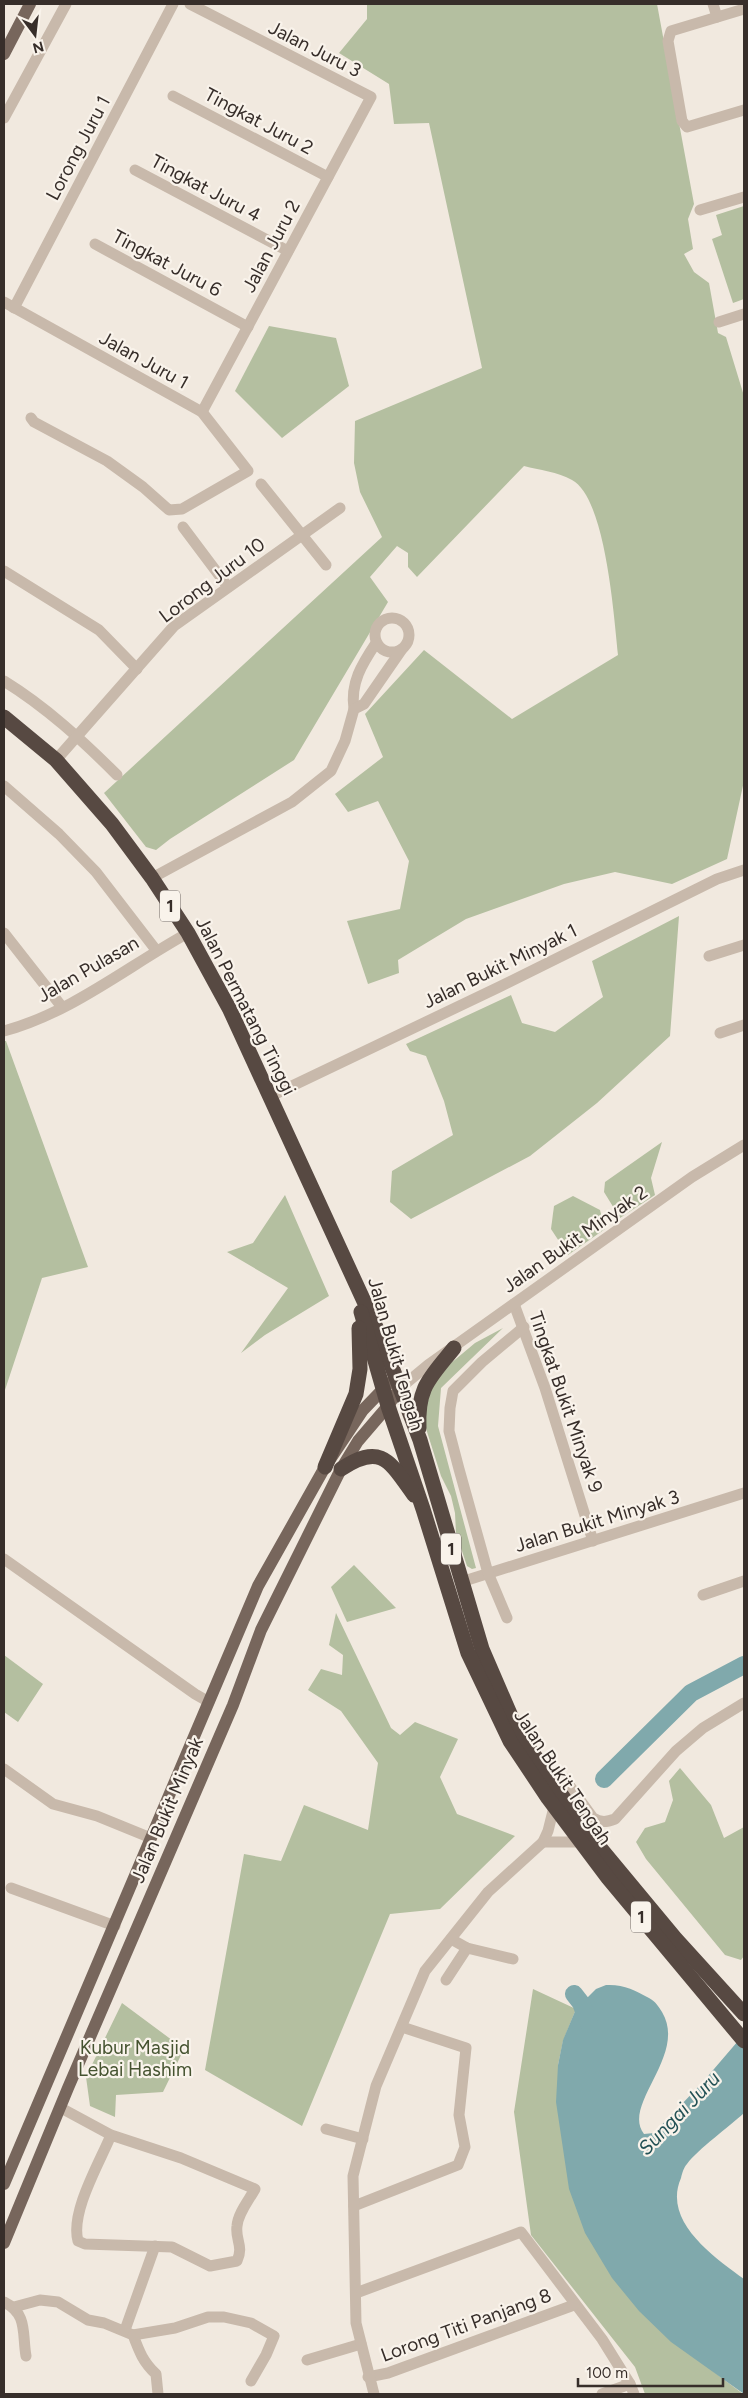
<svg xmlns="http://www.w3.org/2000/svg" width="748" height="2398" font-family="Figtree,sans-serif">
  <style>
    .green { fill: #b4bfa0 }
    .water { fill: #80a9ac }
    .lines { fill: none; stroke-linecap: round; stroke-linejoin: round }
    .river { stroke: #80a9ac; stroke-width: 18 }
    .minor { stroke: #c8b9ab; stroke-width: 11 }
    .major { stroke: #77665c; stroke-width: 12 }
    .highway { stroke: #574942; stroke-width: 15 }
    .labels { text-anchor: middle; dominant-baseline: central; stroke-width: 4.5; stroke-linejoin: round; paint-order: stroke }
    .shield { fill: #f9f3eb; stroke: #716964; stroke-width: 1 }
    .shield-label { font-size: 18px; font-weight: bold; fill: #372e2a }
    .street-label { font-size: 19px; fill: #372e2a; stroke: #f9f3eb }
    .park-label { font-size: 19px; fill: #455330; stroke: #f9f3eb }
    .water-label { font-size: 20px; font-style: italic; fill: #235155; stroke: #f9f3eb }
  </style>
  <rect width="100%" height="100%" fill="#f1e9df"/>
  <g class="green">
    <path d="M367,4H657L694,204L688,219L693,249L684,254L694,272L709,283L718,333L726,337L744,396V781L727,859L672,884L615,872L564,884L466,919L398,960L399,973L368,984L347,921L400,909L409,861L378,801L348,812L335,794L383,757L365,714L424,650L512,719L618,655C614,618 606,498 572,480C558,472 539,470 524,466L417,577L408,567V553L397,546L370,577L388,602L294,760L170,839L156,850L146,847L104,793L382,537L360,492L354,463L355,421L482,368L429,123L394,124L389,84L339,53L367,19Z"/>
    <polygon points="744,206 744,299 733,303 712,239 722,235 716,215"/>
    <polygon points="269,326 336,338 349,386 282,438 235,391"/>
    <polygon points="679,916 670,1036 597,1103 530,1156 411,1219 390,1202 392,1171 453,1135 444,1101 426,1056 410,1051 406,1044 511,995 522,1023 555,1032 603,997 592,961"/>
    <polygon points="4,1041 6,1041 88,1267 42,1278 4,1393"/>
    <polygon points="662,1142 651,1178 655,1195 620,1218 604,1192 605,1182"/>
    <polygon points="285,1195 329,1296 265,1335 241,1353 288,1288 227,1252 253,1243"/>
    <polygon points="573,1196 600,1210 605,1229 568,1255 551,1229 554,1206"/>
    <polygon points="503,1328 441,1388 438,1426 476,1568 472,1569 467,1566 456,1533 455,1513 451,1496 441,1476 423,1419 423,1396 444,1369 475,1343"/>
    <polygon points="354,1565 396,1608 347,1622 331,1587"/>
    <polygon points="336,1613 391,1728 400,1735 415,1722 458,1739 440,1777 457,1814 515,1836 440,1909 390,1914 302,2126 205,2070 244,1854 281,1861 304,1805 368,1830 378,1763 341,1711 308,1690 321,1669 342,1675 343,1655 329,1645"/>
    <polygon points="4,1655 43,1684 18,1722 4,1712"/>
    <polygon points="680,1768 711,1805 724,1838 744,1827 744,1956 741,1960 725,1955 646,1859 636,1842 645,1828 665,1822 673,1800 669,1781"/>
    <polygon points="533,1989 576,2009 563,2041 558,2065 714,2372 743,2394 659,2393 645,2394 635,2367 531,2235 514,2112"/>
    <polygon points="122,2003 184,2049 163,2092 116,2095 115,2117 90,2106 86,2077"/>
  </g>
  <path class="water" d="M606,1985C623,1984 635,1990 649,1998C656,2002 658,2006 662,2012C688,2055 621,2105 644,2134L654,2133L702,2083L744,2034V2113C729,2127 698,2149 687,2164C684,2167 682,2173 681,2178C662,2221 714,2257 744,2279V2394L671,2342L639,2311L612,2278L585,2233L569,2189L556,2102L558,2065L563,2040L576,2009L596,1989Z"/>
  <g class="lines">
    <g class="river">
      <polyline points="604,1779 691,1693 744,1665"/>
      <polyline points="574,1994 581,2003 589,2024"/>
    </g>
    <g class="minor">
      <polyline points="190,4 371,97 202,412"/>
      <polyline points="713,4 717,17"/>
      <polyline points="744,9 671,31 668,41 682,121 687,127 744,110"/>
      <polyline points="173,96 328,177"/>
      <polyline points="4,118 66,4"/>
      <polyline points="135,170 288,251"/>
      <polyline points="700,210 744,197"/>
      <polyline points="95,244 248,327"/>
      <polyline points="4,302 202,412 248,471 182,509 169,510 143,487 107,461 34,422 31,418"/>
      <polyline points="14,308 173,4"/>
      <polyline points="719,322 744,314"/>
      <polyline points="261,484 326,565"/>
      <polyline points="183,527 228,587"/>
      <polyline points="4,571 99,630 137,669"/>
      <circle cx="392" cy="635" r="17"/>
      <path d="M4,681C46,707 82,740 117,775"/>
      <path d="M354,709C350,683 362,664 376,643"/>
      <polyline points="56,760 174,626 340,508"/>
      <polyline points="4,786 59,834 96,872 156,950"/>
      <polyline points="152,878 292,802 331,771 345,741 354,709 364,704 402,649"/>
      <polyline points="4,933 62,1007"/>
      <polyline points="709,956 744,945"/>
      <path d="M4,1031C71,1013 128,966 188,933"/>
      <polyline points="720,1033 744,1025"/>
      <polyline points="271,1096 497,988 717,879 744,870"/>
      <polyline points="514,1304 545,1388 593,1541"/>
      <polyline points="399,1389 428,1365 692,1177 744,1145"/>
      <polyline points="4,1559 195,1694 209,1702"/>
      <polyline points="461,1582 744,1493"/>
      <polyline points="703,1595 744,1581"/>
      <polyline points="507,1618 488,1573 459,1469 449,1431 450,1408 453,1391 482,1362 524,1327"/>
      <polyline points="4,1769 53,1804 97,1816 151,1838"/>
      <path d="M552,1783L556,1779L564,1778L593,1818C601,1823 607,1822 615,1819L676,1751L703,1728L744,1703"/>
      <polyline points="543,1842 581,1842"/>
      <polyline points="11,1888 115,1926"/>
      <polyline points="451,1939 467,1948 513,1959"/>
      <polyline points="446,1980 467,1948"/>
      <path d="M61,2108L111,2135L181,2158L255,2189C249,2200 238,2213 237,2226C235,2240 244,2246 237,2261L210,2266L172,2247L85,2244L78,2241C70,2212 100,2162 111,2135"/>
      <polyline points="326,2129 363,2139"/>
      <polyline points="354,2206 458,2165 465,2147 459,2115 466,2048 402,2027"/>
      <polyline points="356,2293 521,2232 602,2339 630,2384 634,2394"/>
      <path d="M4,2302C28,2314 22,2333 26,2356"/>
      <path d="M14,2307L40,2300L58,2302L88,2320L104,2323L133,2335C139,2351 143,2362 156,2374L158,2394"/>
      <polyline points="125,2330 155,2246"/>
      <polyline points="133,2335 175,2328 208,2317 224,2317 251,2323 274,2336 266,2355 251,2381"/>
      <polyline points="307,2360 361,2344"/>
      <polyline points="368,2377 388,2373 574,2305"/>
      <polyline points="374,2394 356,2323 353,2176 376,2086 425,1971 488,1892 543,1842 548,1831 554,1807"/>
      <polyline points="602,2394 630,2384"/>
    </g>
    <g class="major">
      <polyline points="4,54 30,4"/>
      <polyline points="4,2184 258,1586 325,1467 363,1410 389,1383"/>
      <polyline points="4,2243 68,2088 233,1705 261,1630 341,1469 358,1441 388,1406 399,1389"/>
    </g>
    <g class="highway">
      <polyline points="4,717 56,760 112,824 152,878 188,933 230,1010 380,1336 420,1440 482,1649 517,1730 587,1832 675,1938 744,2014"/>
      <polyline points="361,1312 388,1406 423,1509 468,1653 510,1741 548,1798 608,1878 744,2041"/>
      <path d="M419,1428C417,1387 430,1378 454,1348"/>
      <polyline points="325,1467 356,1394 360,1369 359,1328"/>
      <path d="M341,1469C382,1442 390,1462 414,1495"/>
    </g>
  </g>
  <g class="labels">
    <g class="shield">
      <rect x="160" y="890.5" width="20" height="31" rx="4"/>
      <rect x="441" y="1533.5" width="20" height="31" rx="4"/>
      <rect x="631" y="1901.5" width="20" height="31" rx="4"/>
    </g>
    <g class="shield-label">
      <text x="170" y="906">1</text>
      <text x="451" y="1549">1</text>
      <text x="641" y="1917">1</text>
    </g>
    <g class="street-label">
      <text transform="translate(315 49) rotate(27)">Jalan Juru 3</text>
      <text transform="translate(259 121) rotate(28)">Tingkat Juru 2</text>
      <text transform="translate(78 148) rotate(-62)">Lorong Juru 1</text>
      <text transform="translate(206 188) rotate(28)">Tingkat Juru 4</text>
      <text transform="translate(271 246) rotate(-62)">Jalan Juru 2</text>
      <text transform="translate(167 263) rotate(28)">Tingkat Juru 6</text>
      <text transform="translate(144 360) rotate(29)">Jalan Juru 1</text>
      <text transform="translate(212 580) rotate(-37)">Lorong Juru 10</text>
      <text transform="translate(500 966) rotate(-26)">Jalan Bukit Minyak 1</text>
      <text transform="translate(88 969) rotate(-30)">Jalan Pulasan</text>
      <text transform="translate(246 1006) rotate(63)">Jalan Permatang Tinggi</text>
      <text transform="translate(575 1239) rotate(-35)">Jalan Bukit Minyak 2</text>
      <text transform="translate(396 1354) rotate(74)">Jalan Bukit Tengah</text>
      <text transform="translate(566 1402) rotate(71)">Tingkat Bukit Minyak 9</text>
      <text transform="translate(597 1521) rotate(-17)">Jalan Bukit Minyak 3</text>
      <text transform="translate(563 1777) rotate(56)">Jalan Bukit Tengah</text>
      <text transform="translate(167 1810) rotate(-67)">Jalan Bukit Minyak</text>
      <text transform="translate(466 2325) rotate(-20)">Lorong Titi Panjang 8</text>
    </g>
    <g class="park-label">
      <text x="135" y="2047">Kubur Masjid<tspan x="135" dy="22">Lebai Hashim</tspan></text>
    </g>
    <g class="water-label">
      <text transform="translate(679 2113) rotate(-46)">Sungai Juru</text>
    </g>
  </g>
  <rect width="748" height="2398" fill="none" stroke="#372e2a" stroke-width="10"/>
  <g transform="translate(35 35) rotate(165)" stroke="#f9f3eb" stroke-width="4" paint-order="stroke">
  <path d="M0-4L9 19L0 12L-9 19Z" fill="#372e2a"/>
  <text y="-8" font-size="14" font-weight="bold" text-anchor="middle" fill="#372e2a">N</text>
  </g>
  <path d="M578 2378v8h145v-8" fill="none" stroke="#372e2a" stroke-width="2.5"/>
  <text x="586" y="2378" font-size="15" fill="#372e2a" stroke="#f9f3eb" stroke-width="4" paint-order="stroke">100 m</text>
</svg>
